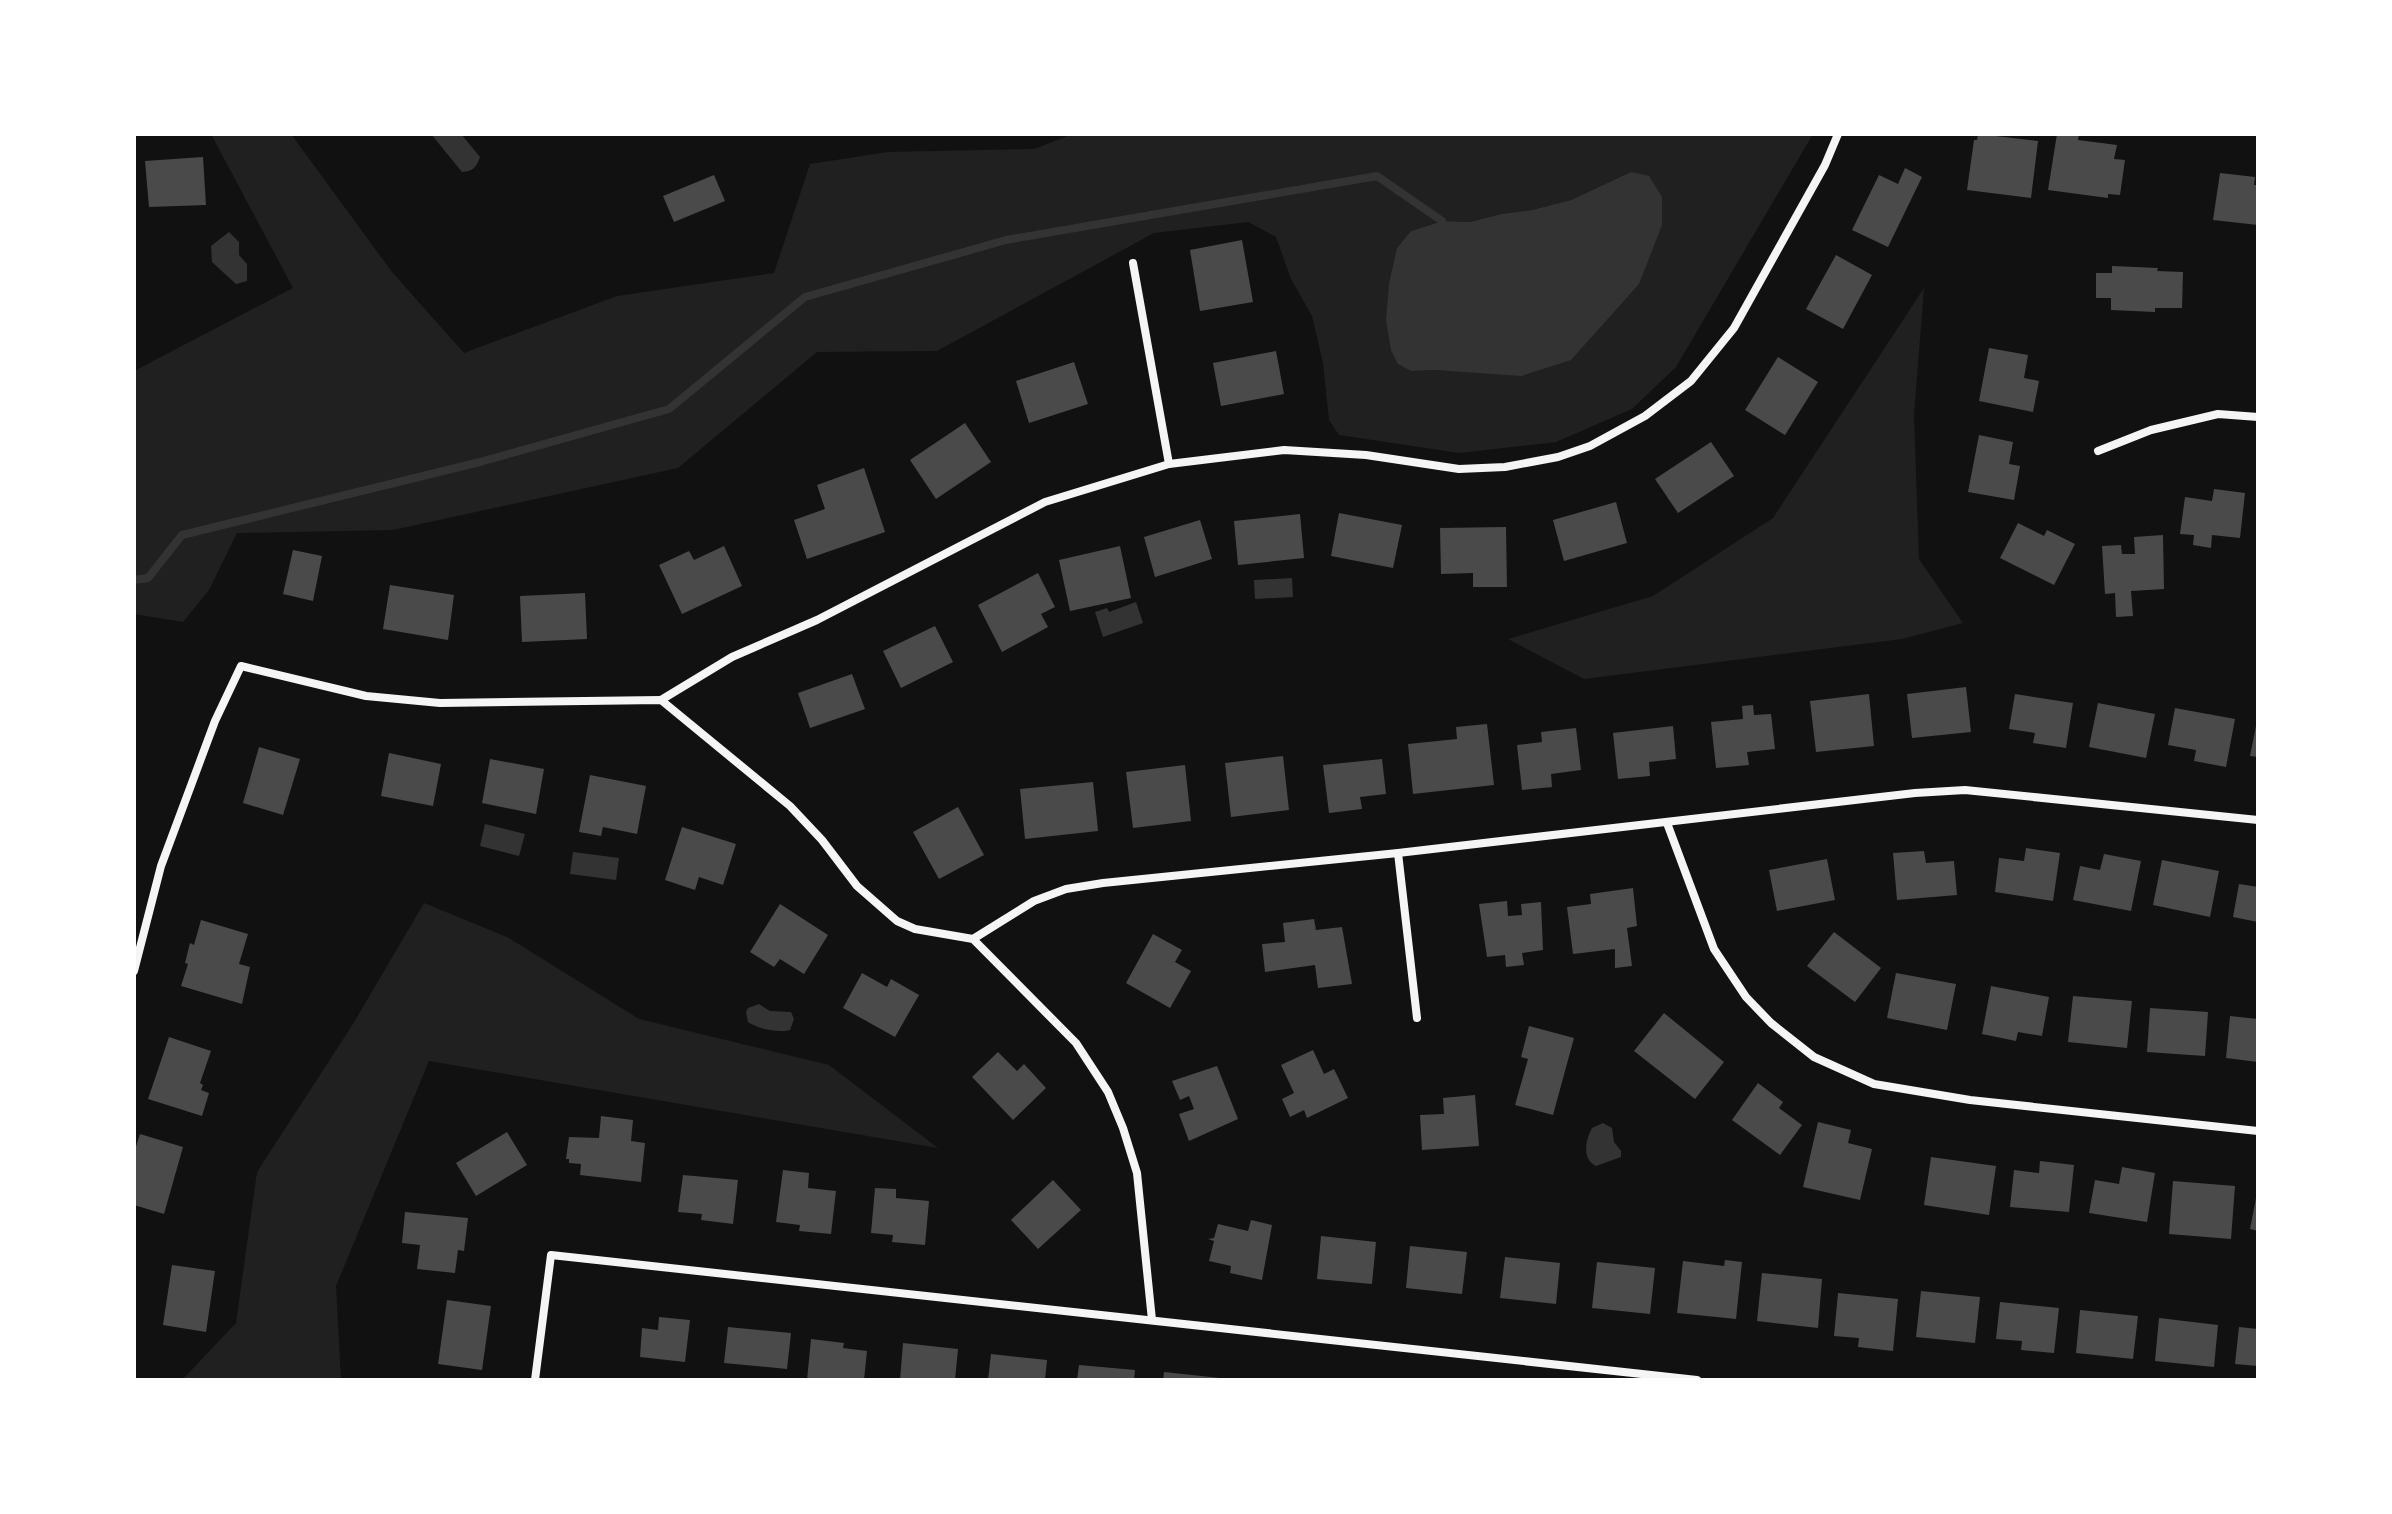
<svg xmlns="http://www.w3.org/2000/svg" width="2392" height="1514" font-family="Roboto,sans-serif">
  <style>
    .green { fill: #202020; fill-rule: evenodd }
    .water { fill: #333 }
    .lines { fill: none; stroke-linecap: round; stroke-linejoin: round }
    .stream { stroke: #333; stroke-width: 8 }
    .building { fill: #4a4a4a }
    .minor { stroke: #f5f5f5; stroke-width: 8 }
  </style>
  <rect width="100%" height="100%" fill="#111"/>
  <g class="green">
    <path d="M211,134H291L392,272L464,353L617,296L774,273L810,164L888,152L1034,149L1073,134H1813L1676,367L1632,409L1556,442L1459,453L1339,435L1329,420L1323,363L1312,316L1291,279L1276,237L1248,222L1154,233L937,351L817,352L678,468L393,530L237,533L209,590L183,622L134,614V371L293,288ZM1631,172L1436,370L1411,371V231L1441,221L1470,222L1501,214L1532,210L1571,200Z"/>
    <polygon points="1924,288 1914,415 1919,559 1963,623 1902,639 1584,679 1508,639 1653,596 1773,518"/>
    <polygon points="424,903 507,937 639,1019 829,1065 938,1148 429,1061 336,1286 341,1380 182,1380 236,1323 257,1172 353,1024"/>
  </g>
  <g class="water">
    <path d="M431,134H461L480,157C476,168 473,171 462,172Z"/>
    <polygon points="1631,172 1649,176 1662,197 1662,225 1639,284 1571,360 1521,376 1436,370 1411,371 1398,364 1391,350 1386,320 1389,284 1397,248 1411,231 1442,221 1470,222 1501,214 1532,210 1571,200"/>
    <polygon points="229,232 239,242 239,255 247,264 247,281 236,284 212,262 211,246"/>
    <polygon points="1292,578 1293,597 1255,599 1254,580"/>
    <polygon points="1136,602 1143,623 1103,637 1095,612 1107,608 1109,612"/>
    <polygon points="485,824 525,834 519,856 480,846"/>
    <polygon points="573,852 619,858 616,880 570,874"/>
    <path d="M759,1004L770,1011L791,1012L794,1019L790,1030C778,1033 758,1029 748,1022L746,1012L748,1008Z"/>
    <path d="M1603,1123L1612,1128L1614,1142L1621,1151V1157L1596,1166C1582,1159 1585,1141 1592,1128Z"/>
  </g>
  <g class="lines">
    <polyline class="stream" points="134,580 148,578 182,535 480,462 669,409 805,297 1006,240 1377,176 1442,221"/>
  </g>
  <g class="building">
    <polygon points="1978,134 2038,141 2031,198 1967,190 1974,140 1977,140"/>
    <polygon points="2057,134 2079,134 2078,140 2117,145 2114,159 2125,160 2120,195 2108,194 2108,198 2048,190"/>
    <polygon points="203,157 206,205 149,207 145,161"/>
    <polygon points="1905,168 1922,177 1888,247 1852,230 1879,175 1898,184"/>
    <polygon points="2220,173 2255,177 2254,185 2258,185 2258,225 2213,220"/>
    <polygon points="714,175 725,201 674,222 663,196"/>
    <polygon points="1242,240 1253,302 1200,311 1190,250"/>
    <polygon points="1836,255 1872,275 1843,329 1806,309"/>
    <polygon points="2112,266 2158,268 2157,271 2183,272 2182,308 2155,308 2155,312 2111,310 2111,298 2096,298 2096,273 2112,273"/>
    <polygon points="1989,348 2028,355 2024,378 2039,381 2033,412 1979,401"/>
    <polygon points="1276,351 1284,394 1221,406 1213,363"/>
    <polygon points="1778,357 1818,382 1785,435 1745,410"/>
    <polygon points="1074,362 1088,404 1029,423 1016,381"/>
    <polygon points="965,423 991,462 936,499 910,460"/>
    <polygon points="1979,435 2013,442 2009,464 2020,466 2014,500 1968,492"/>
    <polygon points="1711,442 1734,476 1678,513 1655,479"/>
    <polygon points="864,468 885,532 807,559 794,520 825,509 817,485"/>
    <polygon points="2214,489 2245,493 2240,538 2212,535 2211,548 2193,545 2194,535 2180,534 2185,497 2212,501"/>
    <polygon points="1616,502 1627,543 1564,561 1553,520"/>
    <polygon points="1339,513 1402,525 1393,568 1331,556"/>
    <polygon points="1300,514 1304,558 1238,565 1234,521"/>
    <polygon points="1200,520 1212,559 1155,577 1144,537"/>
    <polygon points="2018,523 2044,536 2047,530 2075,544 2054,585 2000,558"/>
    <polygon points="1506,527 1507,587 1473,587 1473,573 1441,574 1440,528"/>
    <polygon points="2163,535 2164,589 2131,591 2133,616 2116,617 2115,593 2105,594 2102,546 2121,545 2122,554 2135,554 2134,537"/>
    <polygon points="724,546 742,586 682,614 659,565 689,551 694,560"/>
    <polygon points="1120,546 1131,598 1070,611 1059,560"/>
    <polygon points="293,550 322,556 313,601 283,594"/>
    <polygon points="1038,573 1055,607 1041,614 1048,627 1002,652 978,605"/>
    <polygon points="390,585 454,595 448,640 383,629"/>
    <polygon points="585,593 587,639 522,642 520,596"/>
    <polygon points="935,626 953,662 901,688 883,651"/>
    <polygon points="852,674 865,709 810,728 798,693"/>
    <polygon points="1966,687 1971,732 1912,738 1907,694"/>
    <polygon points="1869,694 1874,746 1816,752 1810,701"/>
    <polygon points="2015,694 2073,703 2066,748 2033,743 2035,733 2009,729"/>
    <polygon points="2098,703 2155,714 2146,758 2089,747"/>
    <polygon points="1753,705 1754,715 1771,714 1775,749 1747,752 1749,765 1716,768 1711,722 1743,719 1742,706"/>
    <polygon points="2175,708 2235,719 2226,767 2194,761 2196,750 2168,745"/>
    <polygon points="2257,721 2258,721 2258,757 2250,756"/>
    <polygon points="1487,724 1494,785 1413,794 1408,744 1457,739 1456,727"/>
    <polygon points="1673,726 1676,759 1649,762 1650,776 1618,779 1613,733"/>
    <polygon points="1576,728 1581,770 1551,774 1552,787 1522,790 1517,745 1542,742 1541,732"/>
    <polygon points="259,747 300,759 283,815 243,803"/>
    <polygon points="389,753 441,764 433,806 381,796"/>
    <polygon points="1283,756 1289,810 1231,817 1225,763"/>
    <polygon points="490,759 544,769 536,814 482,803"/>
    <polygon points="1382,759 1386,794 1360,797 1362,809 1329,813 1323,765"/>
    <polygon points="1185,765 1191,821 1133,828 1126,772"/>
    <polygon points="590,775 646,786 637,834 603,827 601,836 579,832"/>
    <polygon points="1093,782 1098,831 1025,839 1020,789"/>
    <polygon points="958,807 984,855 939,879 913,832"/>
    <polygon points="682,827 736,844 723,885 699,877 695,890 665,880"/>
    <polygon points="2026,848 2060,853 2053,901 1995,892 1999,858 2024,861"/>
    <polygon points="1924,851 1926,863 1954,861 1957,895 1897,900 1893,853"/>
    <polygon points="2104,854 2141,861 2131,911 2073,900 2080,866 2100,870"/>
    <polygon points="1827,859 1835,900 1777,911 1769,870"/>
    <polygon points="2162,860 2219,871 2210,917 2153,905"/>
    <polygon points="2239,884 2258,887 2258,922 2233,917"/>
    <polygon points="1633,888 1637,926 1627,928 1632,966 1615,968 1615,949 1573,954 1567,907 1591,904 1590,894"/>
    <polygon points="1507,901 1508,916 1522,915 1521,904 1541,902 1543,950 1522,953 1524,965 1506,967 1505,955 1487,957 1479,904"/>
    <polygon points="780,904 828,935 804,974 780,959 774,967 750,952"/>
    <polygon points="1314,919 1316,930 1342,927 1352,984 1318,988 1315,965 1265,972 1262,944 1285,942 1283,923"/>
    <polygon points="201,920 248,934 239,964 250,967 242,1004 181,986 188,964 185,963 190,943 194,945"/>
    <polygon points="1834,932 1881,968 1855,1002 1807,966"/>
    <polygon points="1153,934 1182,950 1175,962 1191,971 1170,1008 1126,983"/>
    <polygon points="862,973 887,987 891,979 919,995 895,1037 843,1008"/>
    <polygon points="1896,973 1956,984 1947,1030 1887,1018"/>
    <polygon points="1991,986 2049,997 2042,1036 2018,1032 2016,1041 1982,1034"/>
    <polygon points="2073,996 2132,1001 2127,1048 2068,1042"/>
    <polygon points="2150,1008 2208,1012 2205,1056 2147,1052"/>
    <polygon points="1664,1013 1724,1062 1695,1099 1634,1051"/>
    <polygon points="2230,1016 2258,1019 2258,1062 2226,1058"/>
    <polygon points="1529,1026 1574,1038 1553,1115 1515,1105 1528,1059 1521,1057"/>
    <polygon points="169,1037 211,1051 200,1083 203,1085 201,1090 209,1093 202,1116 148,1099"/>
    <polygon points="1313,1050 1324,1074 1334,1069 1348,1098 1307,1118 1304,1110 1290,1117 1282,1099 1294,1093 1281,1065"/>
    <polygon points="998,1052 1017,1071 1024,1064 1046,1088 1013,1120 972,1077"/>
    <polygon points="1217,1066 1238,1119 1189,1141 1179,1114 1194,1109 1189,1096 1180,1100 1172,1081"/>
    <polygon points="1758,1083 1783,1102 1779,1108 1802,1125 1780,1155 1732,1120"/>
    <polygon points="1475,1095 1479,1146 1422,1150 1420,1115 1444,1114 1443,1098"/>
    <polygon points="601,1116 633,1120 631,1141 645,1143 641,1182 580,1175 581,1164 569,1163 569,1159 566,1159 569,1137 599,1138"/>
    <polygon points="1818,1122 1851,1130 1848,1143 1872,1149 1860,1200 1803,1187"/>
    <polygon points="507,1132 527,1165 476,1196 456,1163"/>
    <polygon points="140,1134 183,1147 164,1214 134,1205 134,1153"/>
    <polygon points="1931,1157 1996,1166 1989,1215 1924,1205"/>
    <polygon points="2040,1161 2074,1165 2069,1212 2010,1207 2014,1170 2039,1173"/>
    <polygon points="2122,1167 2155,1173 2147,1222 2089,1213 2095,1180 2119,1184"/>
    <polygon points="783,1170 809,1173 808,1188 836,1191 831,1234 799,1231 800,1225 776,1222"/>
    <polygon points="683,1175 738,1180 733,1224 701,1220 702,1214 678,1212"/>
    <polygon points="1053,1180 1081,1210 1038,1249 1011,1220"/>
    <polygon points="2173,1181 2235,1186 2231,1239 2169,1234"/>
    <polygon points="875,1188 896,1189 896,1198 929,1201 925,1245 892,1242 893,1235 871,1233"/>
    <polygon points="2257,1193 2258,1194 2258,1231 2250,1229"/>
    <polygon points="405,1212 468,1218 464,1251 458,1250 455,1273 417,1269 420,1245 402,1243"/>
    <polygon points="1251,1220 1272,1225 1262,1280 1230,1273 1231,1266 1209,1261 1214,1241 1208,1239 1214,1238 1218,1224 1248,1231"/>
    <polygon points="1321,1236 1376,1242 1372,1284 1317,1279"/>
    <polygon points="1410,1246 1467,1252 1462,1294 1406,1288"/>
    <polygon points="1505,1257 1560,1263 1556,1304 1500,1298"/>
    <polygon points="1725,1260 1742,1262 1736,1319 1677,1313 1683,1261 1724,1266"/>
    <polygon points="1597,1262 1655,1268 1650,1314 1592,1308"/>
    <polygon points="172,1265 215,1271 206,1332 163,1325"/>
    <polygon points="1762,1273 1822,1279 1818,1328 1757,1321"/>
    <polygon points="1921,1291 1980,1297 1975,1343 1916,1337"/>
    <polygon points="1838,1293 1898,1299 1893,1351 1858,1347 1859,1338 1834,1336"/>
    <polygon points="447,1300 491,1306 482,1370 438,1364"/>
    <polygon points="2000,1302 2059,1308 2054,1353 2021,1350 2022,1341 1996,1339"/>
    <polygon points="2080,1310 2138,1316 2133,1359 2076,1353"/>
    <polygon points="659,1317 690,1320 685,1362 640,1357 642,1328 658,1330"/>
    <polygon points="2159,1318 2218,1325 2214,1367 2155,1361"/>
    <polygon points="728,1327 791,1333 787,1369 724,1363"/>
    <polygon points="2239,1327 2258,1329 2258,1366 2235,1364"/>
    <polygon points="811,1339 844,1343 843,1348 867,1351 864,1380 807,1380"/>
    <polygon points="903,1343 958,1349 955,1380 900,1380"/>
    <polygon points="991,1354 1047,1360 1045,1380 988,1380"/>
    <polygon points="1079,1365 1135,1370 1134,1380 1077,1380"/>
    <polygon points="1164,1372 1220,1378 1220,1380 1163,1380"/>
  </g>
  <g class="lines">
    <g class="minor">
      <polyline points="1133,263 1169,464"/>
      <polyline points="2098,451 2151,430 2218,414 2258,417"/>
      <polyline points="661,700 732,657 817,620 1045,502 1169,464 1284,450 1366,455 1459,469 1505,467 1558,457 1590,446 1645,416 1691,381 1734,328 1825,165 1838,134"/>
      <polyline points="1667,823 1714,949 1746,997 1771,1023 1814,1057 1874,1084 1970,1100 2258,1131"/>
      <polyline points="1398,853 1417,1018"/>
      <polyline points="973,939 1034,901 1066,889 1103,883 1398,853 1915,793 1965,790 2258,820"/>
      <polyline points="134,971 161,866 215,721 241,666 366,696 440,703 661,700 790,806 822,840 857,886 897,921 915,929 973,939 1076,1043 1108,1092 1123,1128 1137,1173 1152,1320"/>
      <polyline points="535,1380 551,1255 1697,1380"/>
    </g>
  </g>
  <rect width="2392" height="1514" fill="none" stroke="#ffffff" stroke-width="272"/>
</svg>
